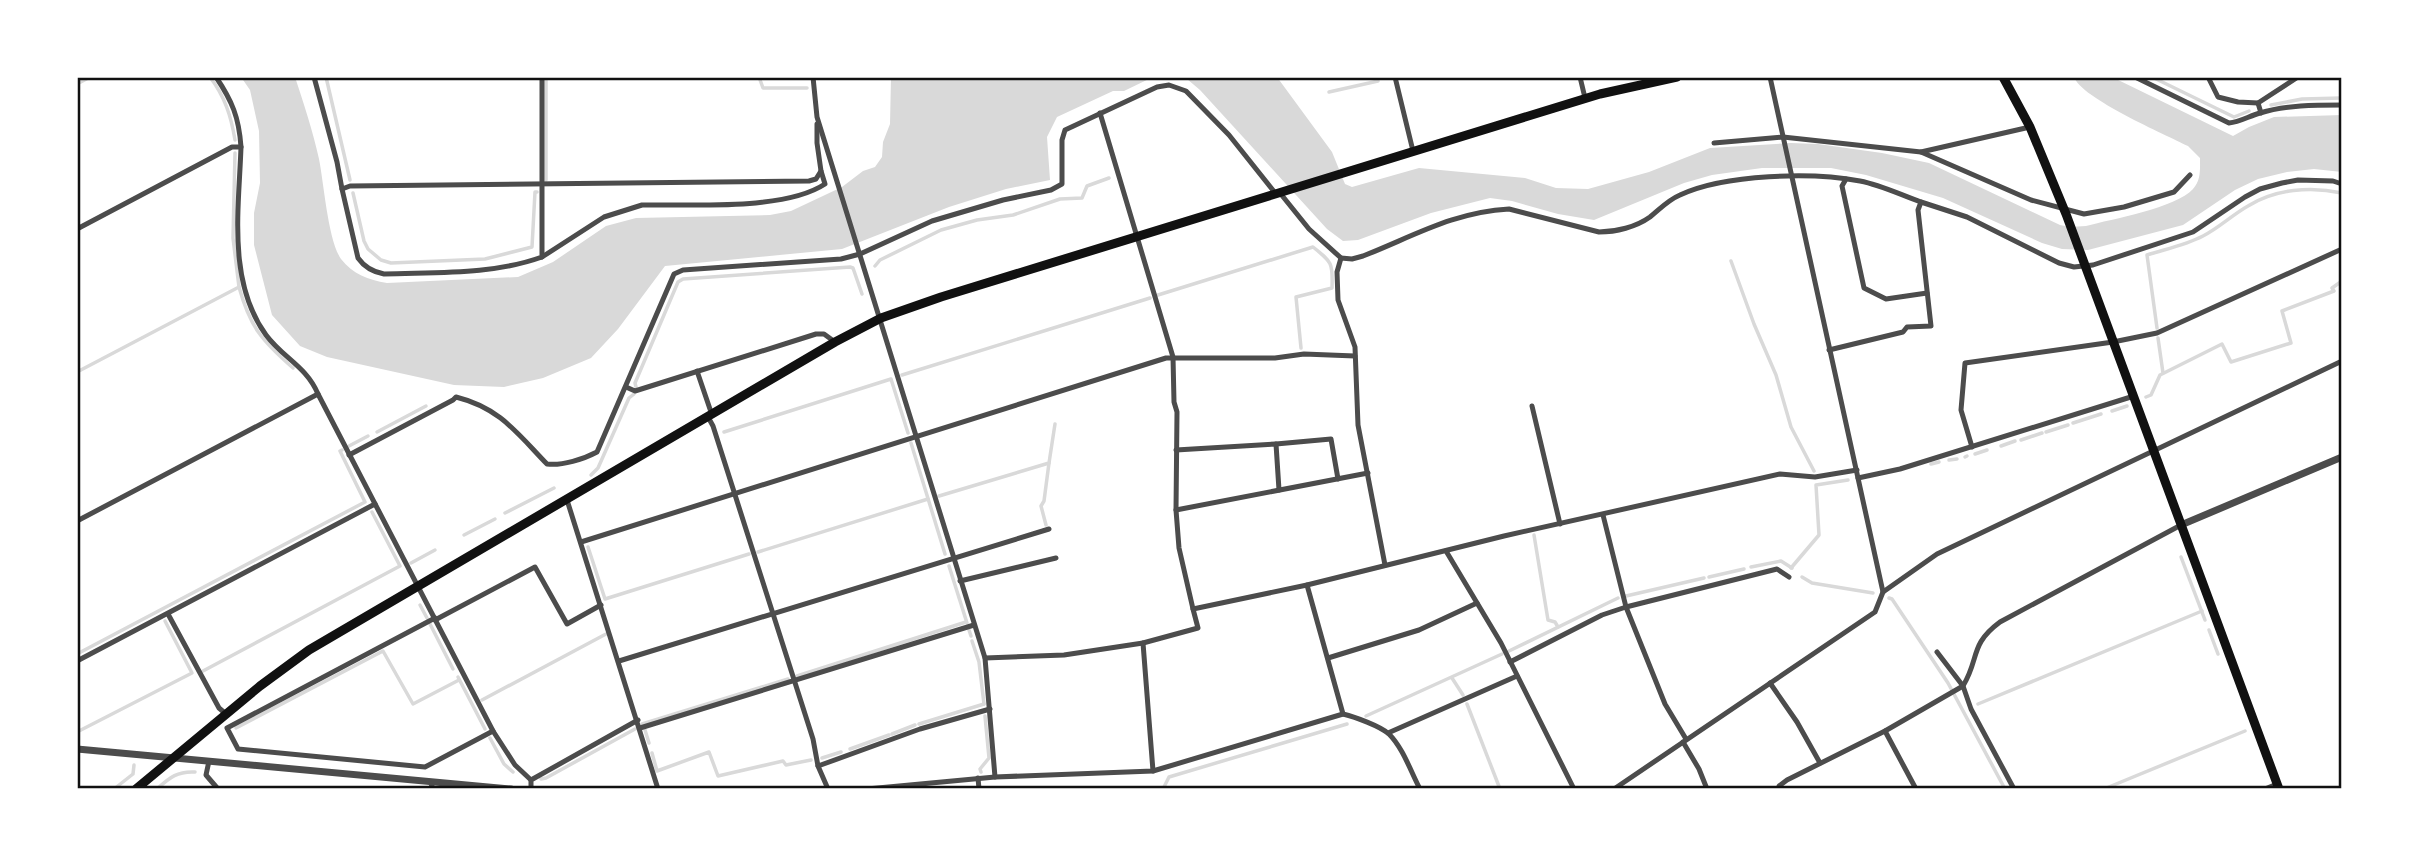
<svg xmlns="http://www.w3.org/2000/svg" width="2419" height="866" font-family="Jost,sans-serif">
  <style>
    .water { fill: #d9d9d9 }
    .lines { fill: none; stroke-linecap: round; stroke-linejoin: round }
    .stream { stroke: #d9d9d9; stroke-width: 3.5 }
    .minor { stroke: #4c4c4c; stroke-width: 5 }
    .tertiary { stroke: #4c4c4c; stroke-width: 7 }
    .primary { stroke: #111; stroke-width: 9 }
    .neatline { fill: none; stroke: #111; stroke-width: 2.5 }
  </style>
  <rect width="100%" height="100%" fill="#fff"/>
  <g class="water">
    <path d="M241,77H295C304,104 313,132 319,159C324,184 328,240 341,259C353,274 368,280 387,283L518,277L553,262L606,226L636,218L770,215L791,211L842,187L863,171L875,167L882,157L883,142L890,124L891,77H1153L1124,91H1113L1057,117L1047,137L1050,180L1006,189L949,207L842,249L665,266L618,329L591,358L543,378L504,387L454,385L327,357L300,346L272,315L254,245V213L260,183L259,131L250,90Z"/>
    <path d="M1181,77H1277L1332,152L1345,184L1352,187L1419,168L1525,178L1556,188L1588,189L1649,172L1710,148L1791,143L1818,144L1882,153L1929,163L2060,225L2070,227L2086,226C2112,219 2176,208 2193,189C2201,180 2200,170 2200,158L2188,146C2166,135 2081,98 2074,77H2112L2233,136L2249,127L2274,117L2342,115V172L2314,169L2287,172L2258,179L2235,190L2183,225L2088,250L2062,249L2042,243L1943,198L1866,175L1831,168H1762L1712,175L1684,183L1594,220L1558,214L1512,201L1490,198L1431,213L1358,240L1343,241L1327,229L1200,90L1187,79Z"/>
  </g>
  <g class="lines">
    <g class="stream">
      <path d="M210,77C225,97 231,116 235,140"/>
      <polyline points="326,77 350,180"/>
      <polyline points="759,77 763,88 807,88"/>
      <polyline points="2152,77 2234,117 2249,111"/>
      <polyline points="1389,78 1392,78"/>
      <polyline points="77,84 90,77"/>
      <polyline points="1329,92 1378,81"/>
      <polyline points="2271,105 2302,99 2342,98"/>
      <polyline points="235,153 233,238 239,287"/>
      <polyline points="546,180 546,77"/>
      <polyline points="353,193 364,241 368,249 381,260 391,263 485,259 532,247 535,192 537,192"/>
      <polyline points="1731,261 1754,324 1776,375 1791,427 1814,471"/>
      <polyline points="875,266 880,260 941,230 977,220 1013,215 1060,199 1082,198 1087,186 1109,178"/>
      <path d="M1158,295L1313,247C1332,262 1333,263 1332,288L1296,297L1301,348"/>
      <path d="M2157,328L2147,255C2166,249 2186,245 2203,236C2219,228 2232,215 2248,206C2275,189 2311,186 2342,193"/>
      <polyline points="2158,338 2163,373"/>
      <path d="M77,372L239,287C250,327 262,341 293,368"/>
      <polyline points="902,375 1150,298"/>
      <polyline points="636,387 635,383 678,282 683,279 850,267 853,268 862,294"/>
      <polyline points="2146,397 2151,395 2160,375 2222,344 2231,362 2291,343 2282,311 2334,291 2332,288 2342,281"/>
      <polyline points="2112,411 2127,406"/>
      <polyline points="2073,423 2101,414"/>
      <polyline points="377,432 426,406"/>
      <polyline points="724,432 891,379 908,433"/>
      <polyline points="2046,432 2068,425"/>
      <polyline points="2021,440 2042,433"/>
      <polyline points="911,443 945,554"/>
      <polyline points="349,446 368,436"/>
      <polyline points="2001,446 2015,441"/>
      <polyline points="1975,454 1987,450"/>
      <polyline points="1965,457 1967,456"/>
      <polyline points="1949,460 1957,459"/>
      <polyline points="1931,464 1939,462"/>
      <polyline points="591,475 598,468 629,398 634,394"/>
      <polyline points="939,496 1049,463 1055,424"/>
      <polyline points="505,513 554,488"/>
      <polyline points="1046,525 1041,506 1044,501 1049,463"/>
      <polyline points="464,535 495,519"/>
      <polyline points="1534,535 1548,620 1555,622 1558,627"/>
      <polyline points="588,547 605,599 749,554"/>
      <polyline points="758,552 928,499"/>
      <polyline points="2181,557 2205,620"/>
      <polyline points="411,563 435,550"/>
      <polyline points="949,566 967,623"/>
      <polyline points="1751,567 1781,561 1792,568"/>
      <polyline points="1791,568 1819,535 1816,485 1848,480"/>
      <polyline points="1709,577 1744,569"/>
      <polyline points="1802,577 1812,583 1873,593"/>
      <polyline points="1626,596 1704,578"/>
      <polyline points="1889,598 1892,599 1948,683 2005,789"/>
      <polyline points="420,605 427,618"/>
      <polyline points="430,624 453,669"/>
      <polyline points="969,630 971,636"/>
      <polyline points="2209,630 2218,654"/>
      <polyline points="972,641 979,662 984,704"/>
      <polyline points="1509,651 1618,598"/>
      <polyline points="77,654 365,502 340,451 342,450"/>
      <polyline points="203,671 400,566 372,512"/>
      <polyline points="797,676 966,622"/>
      <polyline points="458,677 485,729"/>
      <polyline points="1452,678 1463,695"/>
      <polyline points="482,700 606,634"/>
      <polyline points="1467,704 1500,789"/>
      <polyline points="1978,704 2202,611"/>
      <polyline points="1366,716 1502,654"/>
      <polyline points="642,724 788,679"/>
      <polyline points="919,724 984,704"/>
      <polyline points="236,728 383,651 413,704 459,680"/>
      <polyline points="645,730 649,743"/>
      <polyline points="77,732 192,673 165,621"/>
      <polyline points="892,734 915,725"/>
      <polyline points="490,738 504,764 513,772"/>
      <polyline points="850,749 889,735"/>
      <polyline points="652,753 657,771 709,752 718,776 783,761 786,765 811,760"/>
      <polyline points="822,758 841,752"/>
      <polyline points="981,772 980,769 989,758 985,716"/>
      <polyline points="541,779 546,778 635,729"/>
      <polyline points="114,789 133,774 134,765"/>
      <path d="M157,789C170,777 178,771 195,772"/>
      <polyline points="1163,789 1169,777 1347,724"/>
      <polyline points="2104,789 2245,731"/>
    </g>
    <g class="minor">
      <path d="M216,77C232,101 239,117 241,147"/>
      <polyline points="314,77 337,162 342,189 350,186 809,181 816,179 821,171 817,143 817,124"/>
      <polyline points="813,77 817,117 985,658 995,777"/>
      <polyline points="1395,77 1413,151"/>
      <polyline points="1580,77 1585,98"/>
      <path d="M2135,77L2229,123C2240,122 2249,116 2260,113C2286,105 2315,105 2342,105"/>
      <polyline points="2208,77 2218,97 2238,102 2258,103"/>
      <polyline points="1100,113 1173,357 1174,402 1177,412 1176,510 1179,548 1193,609 1307,585 1504,536 1780,474 1815,477 1857,470"/>
      <polyline points="2261,113 2258,103 2298,77"/>
      <polyline points="1714,143 1783,137 1921,152 2031,200 2084,214 2124,207 2174,192 2190,175"/>
      <polyline points="1921,152 2030,127"/>
      <polyline points="1846,179 1842,186 1864,288 1886,299 1927,293"/>
      <path d="M342,189L358,258C365,268 373,272 384,274C437,272 492,275 542,257V77"/>
      <polyline points="1280,193 1309,229 1341,258 1337,272 1338,300 1355,347 1358,425 1385,565"/>
      <polyline points="1921,202 1967,217 2059,263 2074,267 2093,265 2193,232 2245,197 2260,189 2282,183 2298,180 2333,181 2342,184"/>
      <path d="M77,229L232,147H241C239,208 227,281 266,335C283,358 306,366 318,394"/>
      <path d="M542,257L604,217L642,205C692,204 784,211 825,184L821,171"/>
      <path d="M1341,258L1352,259L1363,256C1412,237 1453,212 1509,209L1599,232C1616,232 1636,227 1650,217C1660,209 1668,200 1680,195C1725,174 1812,172 1860,181C1881,185 1901,195 1921,202L1918,210L1931,326L1907,327L1903,332L1829,350"/>
      <polyline points="697,371 712,415"/>
      <polyline points="626,387 635,391 816,334 824,334 835,342"/>
      <polyline points="1532,406 1560,524"/>
      <polyline points="708,417 713,426 813,739 818,766 828,789"/>
      <polyline points="1276,444 1331,439 1338,479"/>
      <polyline points="1972,447 1961,410 1965,363 2113,342 2157,333 2342,249"/>
      <polyline points="1176,450 1276,444 1279,490"/>
      <path d="M349,455L453,400L456,397C500,408 517,433 547,464C562,466 584,459 597,452L674,274L683,270L841,259L860,254L932,221L1003,200L1051,190L1062,184V140L1065,130L1157,87L1169,85L1186,91L1229,135L1276,194"/>
      <polyline points="1858,478 1900,469 2134,396"/>
      <polyline points="567,500 658,789"/>
      <polyline points="1176,510 1368,473"/>
      <polyline points="1603,515 1626,607 1665,704 1686,739"/>
      <polyline points="77,521 318,394 493,731 515,765 531,780"/>
      <polyline points="581,542 1166,358 1275,358 1304,354 1355,356"/>
      <polyline points="1446,551 1501,643 1574,789"/>
      <polyline points="960,581 1056,558"/>
      <polyline points="1307,585 1343,714"/>
      <polyline points="1883,592 1937,554 2342,361"/>
      <polyline points="168,614 219,708 226,714"/>
      <polyline points="435,618 227,728 238,749 425,767 493,731"/>
      <polyline points="435,620 535,567 567,624 601,605"/>
      <polyline points="1937,652 1963,686 1971,709 2014,789"/>
      <polyline points="985,658 1064,655 1143,643"/>
      <polyline points="1328,658 1419,630 1477,603"/>
      <polyline points="77,661 375,504"/>
      <polyline points="619,661 1049,529"/>
      <polyline points="1510,662 1602,615 1626,607 1777,569 1789,577"/>
      <polyline points="1770,683 1797,722 1820,763"/>
      <polyline points="640,728 974,625"/>
      <polyline points="1885,731 1916,789"/>
      <polyline points="1388,733 1517,676"/>
      <polyline points="1683,742 1699,769 1707,789"/>
      <polyline points="209,761 206,775 218,789"/>
      <polyline points="818,766 920,729 990,709"/>
      <polyline points="1153,771 1143,643 1198,628 1193,609"/>
      <polyline points="978,778 979,789"/>
      <polyline points="430,789 433,783"/>
      <polyline points="531,789 531,780 638,720"/>
      <path d="M867,789L995,777L1153,771L1343,714C1355,717 1380,726 1389,734C1403,748 1411,772 1420,789"/>
      <polyline points="1614,789 1875,612 1883,592 1770,77"/>
      <path d="M1779,789V786L1787,780L1885,731L1963,686C1980,658 1969,645 2000,622L2181,525"/>
      <polyline points="2265,789 2277,784"/>
    </g>
    <g class="tertiary">
      <polyline points="2181,525 2342,457"/>
      <polyline points="77,749 511,789"/>
    </g>
    <g class="primary">
      <polyline points="2003,77 2030,127 2066,214 2279,789"/>
      <polyline points="136,789 260,686 309,650 835,342 881,318 941,297 1600,94 1677,77"/>
    </g>
  </g>
  <rect width="2419" height="866" fill="none" stroke="#ffffff" stroke-width="158"/>
  <rect x="79" y="79" width="2261" height="708" class="neatline"/>
</svg>
